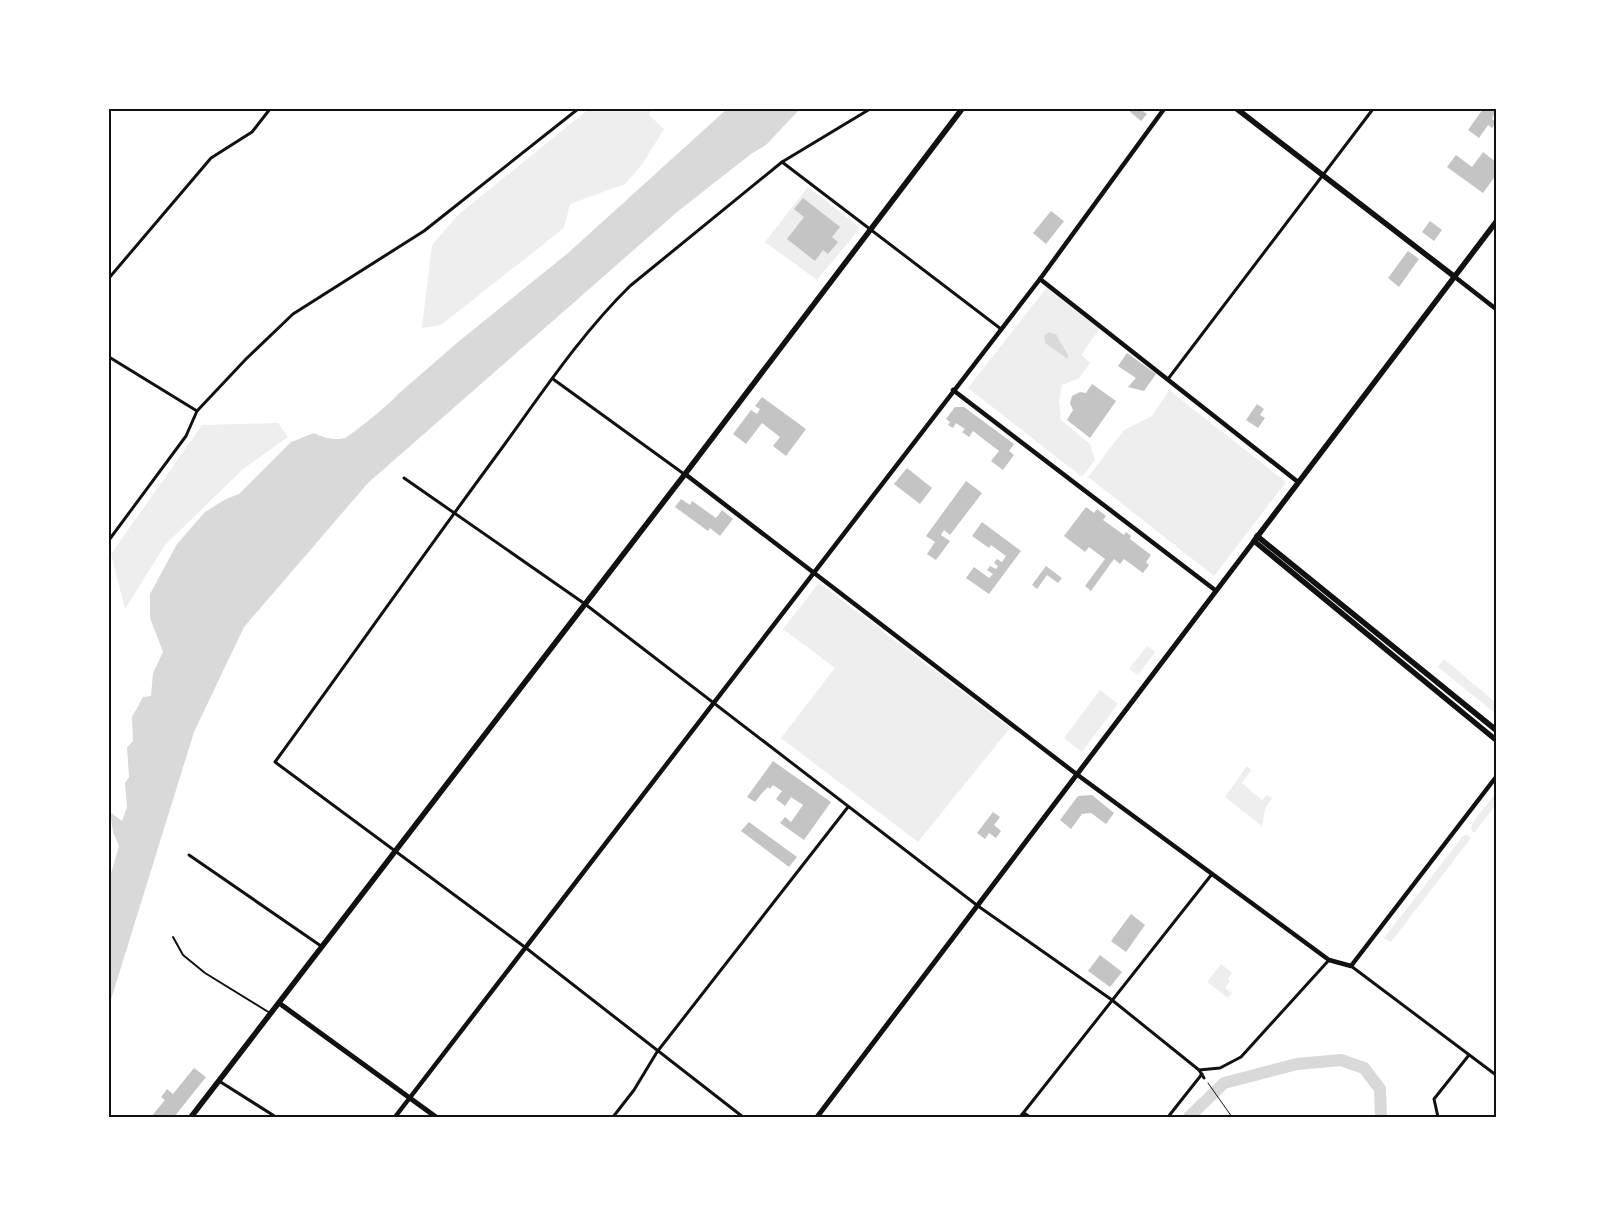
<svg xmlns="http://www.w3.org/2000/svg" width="1605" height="1226" font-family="'Roboto Condensed',sans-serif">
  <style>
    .green { fill: #eee }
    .water { fill: #d9d9d9 }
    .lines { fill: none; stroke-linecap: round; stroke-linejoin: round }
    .river { stroke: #d9d9d9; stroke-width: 12 }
    .building { fill: #c4c4c4 }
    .path { stroke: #111; stroke-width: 1 }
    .service { stroke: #111; stroke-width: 2 }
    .minor { stroke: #111; stroke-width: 3 }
    .tertiary { stroke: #111; stroke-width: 4.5 }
    .secondary { stroke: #111; stroke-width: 5 }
    .primary { stroke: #111; stroke-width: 5.5 }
    .neatline { fill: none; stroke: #111; stroke-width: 2 }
  </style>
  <rect width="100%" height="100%" fill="#fff"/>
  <g class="green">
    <polygon points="589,109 651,109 649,115 664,129 643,163 625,184 570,204 564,228 441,325 422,328 432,245 459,214"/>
    <polygon points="808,187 860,228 817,280 765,242"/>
    <polygon points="1047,287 1100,328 1083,352 1082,355 1090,363 1079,378 1062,385 1059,401 1061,420 1090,444 1095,460 1082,477 968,388"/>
    <polygon points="1169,390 1286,482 1214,576 1088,477 1124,430 1152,416"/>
    <polygon points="278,423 288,437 243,469 165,545 125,609 111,554 202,425"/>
    <polygon points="819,583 1010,728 918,842 781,738 835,668 783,629"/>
    <polygon points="1147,646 1155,652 1138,675 1129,669"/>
    <polygon points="1444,659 1496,703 1496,714 1438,667"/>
    <polygon points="1100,690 1118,704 1082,752 1064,738"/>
    <polygon points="1247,766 1251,770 1242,783 1262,800 1267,795 1272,798 1265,809 1262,826 1225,797"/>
    <polygon points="1496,792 1496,805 1474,833 1471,829 1472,824"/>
    <polygon points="1467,835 1471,838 1391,942 1384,938 1463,836"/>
    <polygon points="1221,964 1232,973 1228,979 1230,981 1225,988 1232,993 1228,998 1207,982"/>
  </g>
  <g class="water">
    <path d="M727,109H800L766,145L751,154L677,212L368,483L244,627L194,732L109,1006V880L119,846L113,832L110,812L122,821L127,807L125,783L129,777L127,747L133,741L132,717L143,697L151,696L153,673L163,652L150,618V594L177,544L205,512L226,499L239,494L291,442L314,433C322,437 335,441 345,438C354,433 391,403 397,395L458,342L568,253Z"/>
    <path d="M1049,332L1057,335C1059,344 1069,351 1068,359L1045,343L1044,336Z"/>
  </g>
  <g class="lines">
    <polyline class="river" points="1189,1117 1224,1083 1297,1064 1341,1060 1364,1068 1380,1089 1381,1117"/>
  </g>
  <g class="building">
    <polygon points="1127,109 1140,109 1147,114 1141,121"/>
    <polygon points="1483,109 1496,109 1492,119 1496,122 1492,128 1488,125 1479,138 1468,130"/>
    <polygon points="1483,152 1496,162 1496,175 1483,193 1447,167 1456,155 1472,167"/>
    <polygon points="803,198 840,227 832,237 838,242 828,254 823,250 815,261 787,239 804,217 794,209"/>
    <polygon points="1051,211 1064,221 1046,244 1033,233"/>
    <polygon points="1430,221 1442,230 1434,241 1422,232"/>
    <polygon points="1408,251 1419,259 1399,287 1388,278"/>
    <polygon points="1127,353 1156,374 1144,391 1128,387 1136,378 1118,366"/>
    <polygon points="1092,384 1116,401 1090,438 1067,420 1073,410 1070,403 1072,396 1080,392 1086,393"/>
    <polygon points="762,397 806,429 786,456 773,446 780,437 762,423 746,444 733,434 751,410 757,414 760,409 755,406"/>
    <polygon points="1257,404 1264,409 1260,415 1265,418 1258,428 1246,420"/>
    <polygon points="955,407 964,407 1014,444 1009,451 1014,455 1003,470 991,461 999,451 973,431 969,437 962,432 965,429 956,423 953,428 948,425 950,422 946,419"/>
    <polygon points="907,468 932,488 920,504 894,484"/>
    <polygon points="966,481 982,493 950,535 944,530 941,535 950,541 936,560 927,554 935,542 926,536"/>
    <polygon points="681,499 690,505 692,501 716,518 722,510 733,519 720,536 710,528 708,531 675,507"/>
    <polygon points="1086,507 1094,513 1097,509 1106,516 1103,520 1124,535 1126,532 1131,536 1130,539 1151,555 1146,562 1149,565 1143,573 1124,559 1120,564 1114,559 1091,591 1085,586 1105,559 1089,547 1085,552 1064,536"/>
    <polygon points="982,522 1021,551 989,594 966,578 974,567 989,578 993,574 987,570 990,566 996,569 998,566 994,563 997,559 1002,562 1006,556 991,545 989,548 972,536"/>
    <polygon points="1046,566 1062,578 1058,583 1047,575 1037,589 1032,585"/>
    <polygon points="773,761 831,802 804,840 780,823 785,817 791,822 803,805 791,797 785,806 776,799 782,791 773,785 770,789 768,787 763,792 755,802 747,797"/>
    <polygon points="1092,795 1114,813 1106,824 1091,813 1082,814 1071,829 1060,820 1078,796"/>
    <polygon points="993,812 1000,817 994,825 1001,831 996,838 989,833 985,839 977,833"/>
    <polygon points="749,822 797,857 789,867 741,831"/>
    <polygon points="1131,914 1145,925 1126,952 1111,941"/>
    <polygon points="1100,955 1122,972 1110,987 1088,971"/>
    <polygon points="194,1068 206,1077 174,1117 151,1117 165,1100 161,1097 167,1089 173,1094"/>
  </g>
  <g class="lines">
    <polyline class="path" points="1208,1083 1232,1117"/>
    <polyline class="service" points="173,937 183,955 205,973 270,1013"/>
    <g class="minor">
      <polyline points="782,162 1001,329"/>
      <polyline points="109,278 211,158 252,132 270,109"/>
      <polyline points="109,357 197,411"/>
      <polyline points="553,379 684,474"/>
      <polyline points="1168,379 1373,109"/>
      <polyline points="404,478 585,604 978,906 1112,1000 1199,1070 1204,1078"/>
      <polyline points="109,540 186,436 197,411 246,359 293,314 424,231 578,109"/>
      <polyline points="189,855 321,946"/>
      <polyline points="1351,966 1496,1075"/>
      <polyline points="1199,1070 1220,1068 1241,1057 1329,960"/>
      <polyline points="219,1081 276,1117"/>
      <polyline points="1024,1113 1030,1117"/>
      <polyline points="613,1117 634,1090 657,1052 848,807"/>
      <path d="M743,1117L526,948L275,762C350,659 423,555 499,452C540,396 580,335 630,286L782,162L870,109"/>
      <polyline points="1020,1117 1212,874"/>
      <polyline points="1168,1117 1202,1074"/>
      <polyline points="1438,1117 1434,1099 1469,1055"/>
    </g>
    <g class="tertiary">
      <polyline points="1455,277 1496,309"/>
      <polyline points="1040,279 1298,482"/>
      <polyline points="953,390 1215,590"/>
      <polyline points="685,474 1075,773 1329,960 1351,966 1496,777"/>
      <polyline points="395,1117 1040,279 1164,109"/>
    </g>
    <g class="secondary">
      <polyline points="279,1003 436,1117"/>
      <polyline points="817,1117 1254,541"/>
    </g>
    <g class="primary">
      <polyline points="1237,109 1455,277"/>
      <polyline points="1496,222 1254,541 1496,740"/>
      <polyline points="1257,536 1496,730"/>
      <polyline points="191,1117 685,474 962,109"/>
    </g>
  </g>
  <rect width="1605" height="1226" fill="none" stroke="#ffffff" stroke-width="220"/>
  <rect x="110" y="110" width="1385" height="1006" class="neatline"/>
</svg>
